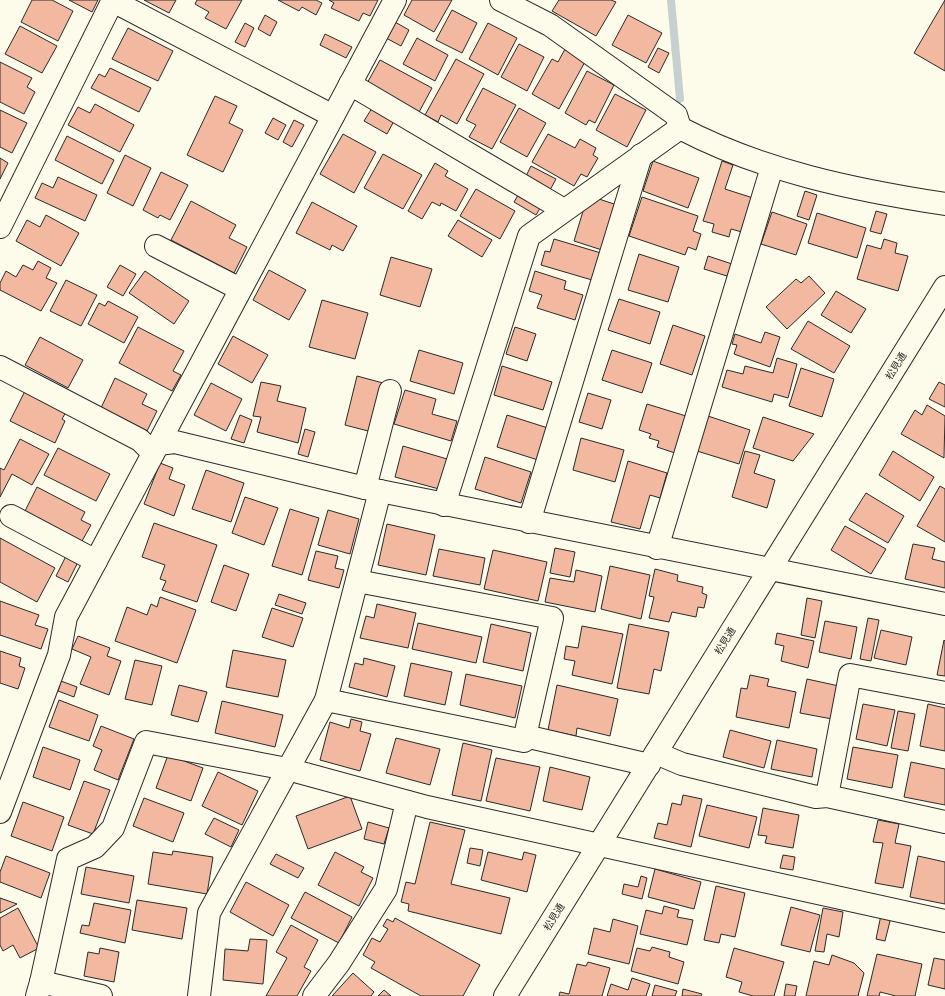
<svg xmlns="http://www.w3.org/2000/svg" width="945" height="996" font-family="'Times New Roman','Noto Sans JP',serif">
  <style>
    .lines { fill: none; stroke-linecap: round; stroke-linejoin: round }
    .stream { stroke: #c7d0d0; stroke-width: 8 }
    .building { fill: #f2b8a0; stroke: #2b2b2b }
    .street-casing { stroke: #2b2b2b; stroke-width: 24 }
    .secondary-casing { stroke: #2b2b2b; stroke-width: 24 }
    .street { stroke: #fdfbea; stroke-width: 22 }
    .secondary { stroke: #fdfbea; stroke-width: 22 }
    .labels { text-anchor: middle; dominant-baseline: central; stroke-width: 3; stroke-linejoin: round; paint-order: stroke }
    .street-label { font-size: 10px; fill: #2b2b2b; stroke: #fdfbea }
  </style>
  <rect width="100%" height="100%" fill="#fdfbea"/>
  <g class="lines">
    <polyline class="stream" points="671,0 680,99"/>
  </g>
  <g class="building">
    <polygon points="32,0 52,0 73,11 58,41 21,22"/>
    <polygon points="69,0 98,0 92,12"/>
    <polygon points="144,0 176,0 169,13"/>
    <polygon points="197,0 242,0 226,29 205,18 209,12 195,4"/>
    <polygon points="278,0 316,0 322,3 316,15 302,7 299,11"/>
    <polygon points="329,0 378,0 370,16 363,13 359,21 331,8 334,3"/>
    <polygon points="412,0 452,0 434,32 404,15"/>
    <polygon points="559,0 611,0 616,2 596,36 552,11"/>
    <polygon points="945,0 945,71 914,53"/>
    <polygon points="452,10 477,23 462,53 436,40"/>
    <polygon points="265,15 277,22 270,36 258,29"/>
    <polygon points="628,15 662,33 646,63 612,45"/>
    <polygon points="395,22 409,30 401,46 386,38"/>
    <polygon points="245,23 254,28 245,47 235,42"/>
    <polygon points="488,23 517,38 498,75 469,59"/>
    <polygon points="20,26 57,46 42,73 5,54"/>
    <polygon points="128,28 173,51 158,81 112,59"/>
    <polygon points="325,34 352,47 346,58 320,45"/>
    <polygon points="417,38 448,55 435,81 403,64"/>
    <polygon points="519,44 544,57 527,91 501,77"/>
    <polygon points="658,48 669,53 659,73 648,67"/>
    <polygon points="565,49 586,60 559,109 532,94 552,59 558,62"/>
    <polygon points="456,59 484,74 457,124 441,115 438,122 425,115"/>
    <polygon points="380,60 432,88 418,114 366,85"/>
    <polygon points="0,62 32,78 27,87 35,92 24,114 0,102"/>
    <polygon points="110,68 151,88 139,112 91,88 99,74 105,77"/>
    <polygon points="587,71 614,85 595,123 589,120 586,125 565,113"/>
    <polygon points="483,88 516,105 492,149 469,137 476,125 466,120"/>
    <polygon points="615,94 646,110 627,147 596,130"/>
    <polygon points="215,96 237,106 229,123 243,130 223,172 187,155"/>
    <polygon points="95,104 134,125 120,152 68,125 78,107 90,113"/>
    <polygon points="372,108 394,121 387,134 364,121"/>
    <polygon points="519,108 546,123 527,157 500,142"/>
    <polygon points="0,110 27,123 12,153 0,147"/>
    <polygon points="273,118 286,125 278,140 265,133"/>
    <polygon points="294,120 304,125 292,147 283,142"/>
    <polygon points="343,134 376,152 354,193 320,174"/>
    <polygon points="548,134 575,148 580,139 596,148 593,155 598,158 587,177 581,174 574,186 532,162"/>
    <polygon points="67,136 114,160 102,184 55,160"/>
    <polygon points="383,154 422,175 403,209 364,188"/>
    <polygon points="125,155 151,168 133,206 107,193"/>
    <polygon points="0,158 8,163 0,179"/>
    <polygon points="653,161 699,178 688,208 643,191"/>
    <polygon points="722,161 733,165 725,189 753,198 742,232 731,229 729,237 712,232 714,224 703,221"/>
    <polygon points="435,163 448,171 445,176 468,189 456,211 441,203 440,206 432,202 422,219 408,211"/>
    <polygon points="531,166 556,179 550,190 525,178"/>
    <polygon points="161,172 188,185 170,220 160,215 158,218 143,210"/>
    <polygon points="58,177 97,195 85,221 35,198 42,183 53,188"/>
    <polygon points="476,189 515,211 500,239 460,216"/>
    <polygon points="805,191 817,195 809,220 797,216"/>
    <polygon points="520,192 542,205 536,215 514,202"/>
    <polygon points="642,197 698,216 693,231 701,234 696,250 688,247 685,255 629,236"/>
    <polygon points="596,198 617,205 602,250 574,241 584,208"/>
    <polygon points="191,201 236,225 229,238 247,247 234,273 171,240"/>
    <polygon points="312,202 357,226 343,251 332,245 330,250 296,233"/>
    <polygon points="876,211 887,214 881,234 870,231"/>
    <polygon points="772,212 807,224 796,255 761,244"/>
    <polygon points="817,213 866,228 857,258 808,243"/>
    <polygon points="46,215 79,233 61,266 16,241 27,220 40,227"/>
    <polygon points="458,220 492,240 482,257 448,236"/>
    <polygon points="554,239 601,253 592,280 541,265 545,251 550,252"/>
    <polygon points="884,239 897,243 895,253 908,256 898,291 857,279 867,245 881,249"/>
    <polygon points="639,254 679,267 668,302 628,290"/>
    <polygon points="708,256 732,264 727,276 704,269"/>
    <polygon points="391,257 432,269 420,307 380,295"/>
    <polygon points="38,261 51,268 46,278 57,283 41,311 0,290 0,283 6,271 16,277 23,265 33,270"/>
    <polygon points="120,265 136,274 123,296 107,287"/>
    <polygon points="269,270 306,290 289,320 253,300"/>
    <polygon points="145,271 189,301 174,324 129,293"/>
    <polygon points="535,271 566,281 564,289 583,295 575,320 537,308 542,295 529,291"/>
    <polygon points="809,276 825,293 787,329 766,307 796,279 801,283"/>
    <polygon points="66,280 97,295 81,326 50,311"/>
    <polygon points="836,291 866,309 851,333 821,315"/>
    <polygon points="619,299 660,312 650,344 608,330"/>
    <polygon points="322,300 368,313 355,359 309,347"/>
    <polygon points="108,301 138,317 124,343 88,324 99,303 105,306"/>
    <polygon points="808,321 850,346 834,373 791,349"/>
    <polygon points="673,325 705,336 692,375 660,364"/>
    <polygon points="138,327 184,351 173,371 181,375 172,391 119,363"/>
    <polygon points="515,327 536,334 527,361 506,354"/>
    <polygon points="765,332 780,337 770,367 734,354 737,345 732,344 735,334 761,343"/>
    <polygon points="233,336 268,355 252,383 218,364"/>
    <polygon points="40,337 83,360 68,388 25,365"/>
    <polygon points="419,350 463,363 454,394 410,381"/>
    <polygon points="612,350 652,363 642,393 602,380"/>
    <polygon points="777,358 797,364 788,398 774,394 772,402 722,387 727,370 743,374 745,366 773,373"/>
    <polygon points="502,366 552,382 543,410 494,395"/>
    <polygon points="801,368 834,379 822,417 789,406"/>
    <polygon points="357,376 383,383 372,432 345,425"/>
    <polygon points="115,378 147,394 142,404 157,411 147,431 101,408"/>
    <polygon points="261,382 281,386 277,401 306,408 298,443 257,432 261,417 253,416"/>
    <polygon points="939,382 945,385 945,407 929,399"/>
    <polygon points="211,383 242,399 226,431 194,415"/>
    <polygon points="405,390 436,399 432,414 457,421 451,441 394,424"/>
    <polygon points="25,391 66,412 62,419 65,421 55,443 10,421"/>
    <polygon points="588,393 611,400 602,429 579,422"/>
    <polygon points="647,404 686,416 675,453 657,447 659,441 649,438 651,434 639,430"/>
    <polygon points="927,405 945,416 944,458 901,434 915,410 922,415"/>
    <polygon points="240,415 252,420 244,443 231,439"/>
    <polygon points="507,415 548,428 538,460 497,447"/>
    <polygon points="708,416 750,430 739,464 697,451"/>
    <polygon points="763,417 814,434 793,461 753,448"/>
    <polygon points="305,429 315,432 308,457 298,454"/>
    <polygon points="581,438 624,450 615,482 573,470"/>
    <polygon points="20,439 49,454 32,485 12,474 0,497 0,468 4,470"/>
    <polygon points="403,446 447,459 439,489 395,477"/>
    <polygon points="58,448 110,474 96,501 44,475"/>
    <polygon points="745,451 760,455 754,473 775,480 767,508 732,497"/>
    <polygon points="893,451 934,477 920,501 879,475"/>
    <polygon points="485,457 531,472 521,503 475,489"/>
    <polygon points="628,461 667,473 660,498 650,495 640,529 611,522"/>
    <polygon points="160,463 173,468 169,479 185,485 174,516 144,504"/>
    <polygon points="206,470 244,483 231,522 192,509"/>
    <polygon points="940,486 945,489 945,542 917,526"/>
    <polygon points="37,487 85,512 81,520 91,525 82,541 25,511"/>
    <polygon points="866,493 904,516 888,543 849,520"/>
    <polygon points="245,497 278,508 264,545 232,533"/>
    <polygon points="290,509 319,518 302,575 272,566"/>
    <polygon points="328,510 359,519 350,554 318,545"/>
    <polygon points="154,523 217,545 197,602 162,590 166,581 160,579 165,565 142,557"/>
    <polygon points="387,524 435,535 426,575 378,565"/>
    <polygon points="845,526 886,549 871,574 831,550"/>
    <polygon points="0,538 55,568 37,602 0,582"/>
    <polygon points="913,544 935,548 932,559 945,562 945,588 905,579"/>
    <polygon points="555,548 575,552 570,577 550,573"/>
    <polygon points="439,549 485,558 480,585 433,576"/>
    <polygon points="493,550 547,562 538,601 484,589"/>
    <polygon points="316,551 338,556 335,568 344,570 339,588 308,580"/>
    <polygon points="67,554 79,560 68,582 56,576"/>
    <polygon points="224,565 249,574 236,611 211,602"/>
    <polygon points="610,566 650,575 641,619 601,609"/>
    <polygon points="655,569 678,575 677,581 703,587 702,593 707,595 704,608 698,607 696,617 672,612 669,622 649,618 654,597 649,596"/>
    <polygon points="576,570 602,576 595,612 545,602 550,578 574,582"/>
    <polygon points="279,594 306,603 302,614 275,605"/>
    <polygon points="160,597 196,610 177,663 115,641 127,607 147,615 151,604 157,607"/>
    <polygon points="807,598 822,601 815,638 801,635"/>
    <polygon points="0,601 39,615 35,625 48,629 41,649 0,635"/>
    <polygon points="377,604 416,613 408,648 360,638 366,616 374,618"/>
    <polygon points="272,608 303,618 293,647 262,637"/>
    <polygon points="868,618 879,620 871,661 860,659"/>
    <polygon points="825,621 857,627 851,659 819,652"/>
    <polygon points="418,623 482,637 476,663 412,649"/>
    <polygon points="491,624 531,633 523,671 483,662"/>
    <polygon points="629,624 669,632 661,671 654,669 649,694 617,688"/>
    <polygon points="582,626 623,634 612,684 572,675 575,661 564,659 566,646 578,648"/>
    <polygon points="881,630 912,637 906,665 874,658"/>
    <polygon points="777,633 814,641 808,668 781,661 784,646 775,644"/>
    <polygon points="78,636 110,648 107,656 121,661 109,695 80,684 91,657 72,649"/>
    <polygon points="944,640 945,641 945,676 937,675"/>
    <polygon points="233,650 286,660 278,697 226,687"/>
    <polygon points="0,651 21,658 19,666 25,668 18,689 0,683"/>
    <polygon points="364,658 395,666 387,697 349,687 355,663 363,665"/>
    <polygon points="135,660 162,666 152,705 125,699"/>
    <polygon points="411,663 452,672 445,705 404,696"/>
    <polygon points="466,674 522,686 515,718 460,705"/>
    <polygon points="750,675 769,679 767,686 796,692 789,728 736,717 741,688 747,689"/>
    <polygon points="807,679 839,686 832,719 800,713"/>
    <polygon points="61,681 77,687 74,697 58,691"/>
    <polygon points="179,685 207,692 198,722 171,715"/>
    <polygon points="557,685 618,699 610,736 577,728 576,736 548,730"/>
    <polygon points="59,700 98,715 89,741 49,727"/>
    <polygon points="222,701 283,715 275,747 215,733"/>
    <polygon points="863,704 895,710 887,746 856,739"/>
    <polygon points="928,704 945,708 945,751 920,746"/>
    <polygon points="898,711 915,714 908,751 891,748"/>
    <polygon points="351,719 362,722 360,731 371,734 360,771 320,760 330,722 349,728"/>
    <polygon points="101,726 134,739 118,780 94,770 102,750 93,746"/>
    <polygon points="730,730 771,741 764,768 723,757"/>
    <polygon points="396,738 440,749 430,785 386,773"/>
    <polygon points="777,740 817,749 812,777 771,769"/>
    <polygon points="463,743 492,750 481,801 452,795"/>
    <polygon points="43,747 80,760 70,790 33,777"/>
    <polygon points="853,747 898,755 892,788 847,779"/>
    <polygon points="168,755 203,768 191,801 156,788"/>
    <polygon points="496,758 540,767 530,811 486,801"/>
    <polygon points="911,762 945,769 945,805 904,797"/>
    <polygon points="550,767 590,777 582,810 543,801"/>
    <polygon points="218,772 258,791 242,825 202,806"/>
    <polygon points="84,781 110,790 93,834 68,825"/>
    <polygon points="683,795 702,799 691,847 654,838 658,823 667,825 672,803 681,805"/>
    <polygon points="350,796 362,829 308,849 296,816"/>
    <polygon points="144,798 184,813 173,842 133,826"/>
    <polygon points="23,802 64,817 52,851 11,836"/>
    <polygon points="707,805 757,817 749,848 699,836"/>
    <polygon points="763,808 799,815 793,848 765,843 767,836 758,835"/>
    <polygon points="214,818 239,830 231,847 205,834"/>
    <polygon points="878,820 899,824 895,843 911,846 903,888 875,883 883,843 873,842"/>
    <polygon points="368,822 389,828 384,844 364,839"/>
    <polygon points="430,822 465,830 451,884 510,898 501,934 408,911 409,904 401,902 406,882 415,884"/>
    <polygon points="470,848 483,850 480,866 467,863"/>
    <polygon points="173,851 213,857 207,894 148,884 153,852 172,855"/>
    <polygon points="335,852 364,867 361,872 373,878 359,906 318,885"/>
    <polygon points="488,852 522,860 524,852 536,855 527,892 481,880"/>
    <polygon points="276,854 304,868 298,878 270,864"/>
    <polygon points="783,855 795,857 793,870 780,868"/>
    <polygon points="6,856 50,873 41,898 0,882 0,872"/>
    <polygon points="918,856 945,862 945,904 910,897"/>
    <polygon points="86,867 134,876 129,903 81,894"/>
    <polygon points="655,869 701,882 694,909 648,897"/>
    <polygon points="641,876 647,878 642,899 622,894 624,884 638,887"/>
    <polygon points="246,882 289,905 273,936 230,912"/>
    <polygon points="716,886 745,893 735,937 721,934 719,943 704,940"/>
    <polygon points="305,892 352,917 339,943 291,918"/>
    <polygon points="0,898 17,904 0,913"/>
    <polygon points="137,900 187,908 182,939 132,930"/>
    <polygon points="94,903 131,910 125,943 80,933 82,925 89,926"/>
    <polygon points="664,906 679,910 677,917 693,920 687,945 640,934 646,910 662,914"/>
    <polygon points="791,907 820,915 810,952 781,945"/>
    <polygon points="18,908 39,948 20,958 13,945 3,951 0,945 0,918"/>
    <polygon points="823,908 843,912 839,937 827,934 824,952 815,951"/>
    <polygon points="881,915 891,917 885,941 876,939"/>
    <polygon points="395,918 480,965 463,996 421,996 371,968 375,962 363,955 372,938 380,942 388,929 383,926 387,919 393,922"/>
    <polygon points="613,919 638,926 629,964 588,954 594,928 610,932"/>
    <polygon points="291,925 318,940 304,967 311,971 297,996 266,996 287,958 276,952"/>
    <polygon points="250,939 267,940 263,984 223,980 225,949 248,951"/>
    <polygon points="652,947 670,952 669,957 684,962 678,984 631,971 637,948 650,951"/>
    <polygon points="100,948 119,952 114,982 84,976 88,952 99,954"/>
    <polygon points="734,948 784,962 774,996 753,996 739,992 742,982 726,977"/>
    <polygon points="877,954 922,964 915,996 896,996 880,992 879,996 867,996"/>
    <polygon points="832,955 854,963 864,973 858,996 806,996 814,961 829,965"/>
    <polygon points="934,958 945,960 945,989 928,985"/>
    <polygon points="588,962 610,968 602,996 559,996 560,992 569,994 577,964 586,966"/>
    <polygon points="353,973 374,992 371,996 332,996"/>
    <polygon points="632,978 650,984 646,996 607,996 611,984 628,990"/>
    <polygon points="786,984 797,986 795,996 784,996"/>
    <polygon points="655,985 677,991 675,996 652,996"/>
    <polygon points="683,989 702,994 701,996 682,996"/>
    <polygon points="384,990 391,996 378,996"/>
  </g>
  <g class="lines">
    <defs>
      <g id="street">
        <path d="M501,0L550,25L676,115L680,128C762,171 854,190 945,204"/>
        <polyline points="113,1 333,116"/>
        <polyline points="350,84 564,210"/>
        <polyline points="0,227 113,0"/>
        <polyline points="156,246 240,289"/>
        <polyline points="0,367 140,440 153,453"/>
        <polyline points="158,444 175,442 365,488 945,604"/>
        <polyline points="365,488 390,391"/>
        <polyline points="444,505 529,236 680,128"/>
        <polyline points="11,516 96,561"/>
        <polyline points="529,522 641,155"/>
        <polyline points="657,548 772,167"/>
        <polyline points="326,700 524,741 525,736 552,618 357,581"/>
        <polyline points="525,736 649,765"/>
        <polyline points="656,753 682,764 816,797 827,796 945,822"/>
        <polyline points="827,796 850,675 945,693"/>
        <polyline points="0,812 59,655 66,617 395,0"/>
        <polyline points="41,982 101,996"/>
        <polyline points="37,996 41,982 68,859 95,847 113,828 146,742 287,769 427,807 945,921"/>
        <polyline points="199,996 209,913 326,700 380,491"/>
        <polyline points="314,996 339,963 386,889 407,802"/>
      </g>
      <polyline id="secondary" points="505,996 945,287"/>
    </defs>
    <use href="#street" class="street-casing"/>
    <use href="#secondary" class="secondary-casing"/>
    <use href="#street" class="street"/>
    <use href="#secondary" class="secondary"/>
  </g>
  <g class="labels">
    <g class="street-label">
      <text transform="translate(896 366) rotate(-58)">松見通</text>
      <text transform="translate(725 641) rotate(-58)">松見通</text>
      <text transform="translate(554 917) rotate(-58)">松見通</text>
    </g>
  </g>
</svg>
